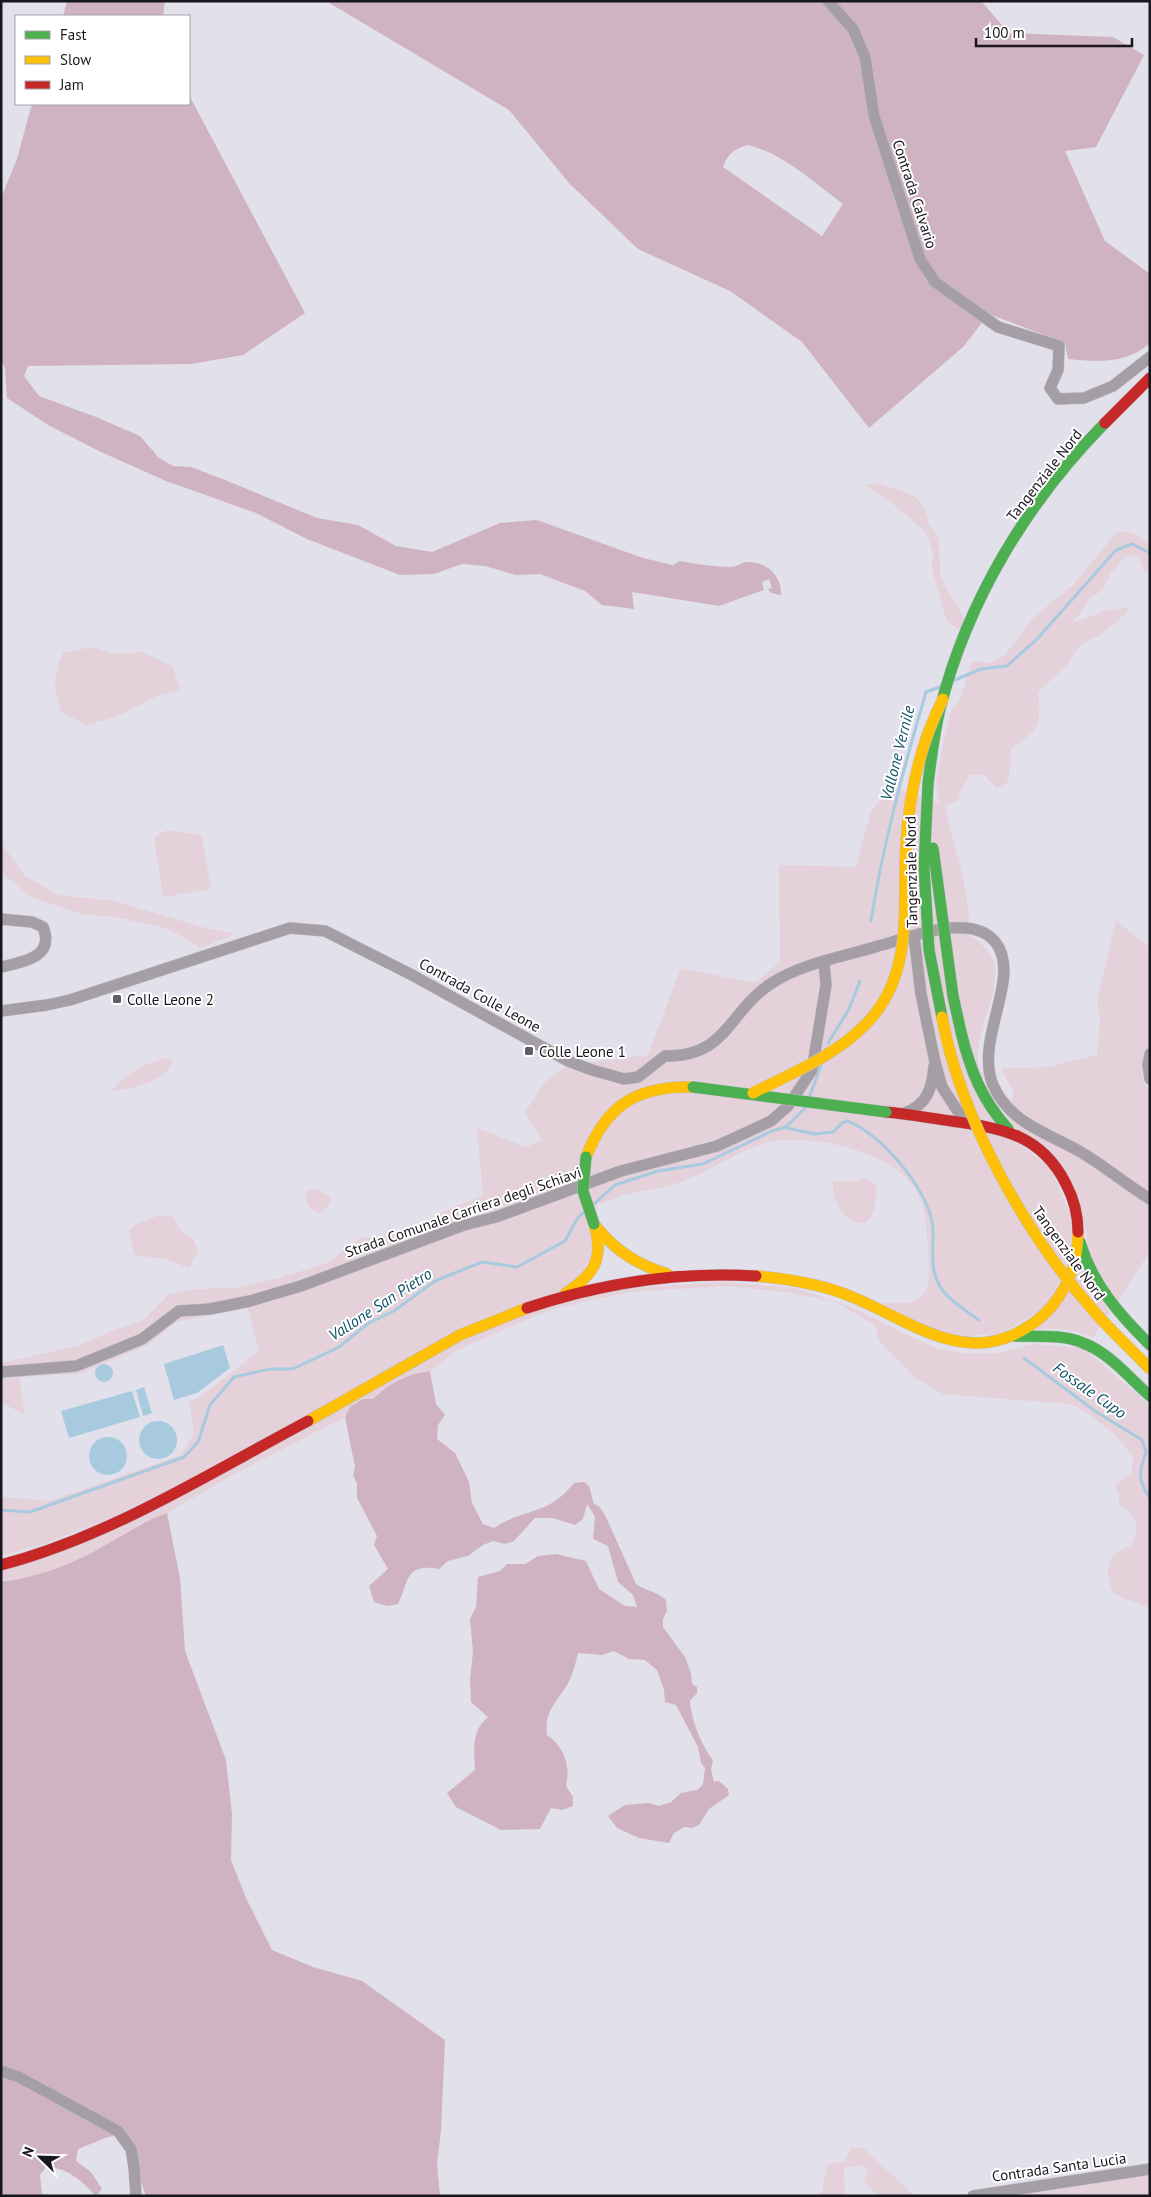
<svg xmlns="http://www.w3.org/2000/svg" width="1151" height="2197" font-family="'PT Sans',sans-serif">
  <style>
    .green { fill: #e5d1da }
    .forest { fill: #d0b3c0; fill-rule: evenodd }
    .water { fill: #a8cade }
    .lines { fill: none; stroke-linecap: round; stroke-linejoin: round }
    .stream { stroke: #a8cade; stroke-width: 3 }
    .street-casing { stroke: #bfbdc5; stroke-width: 12 }
    .fast-casing { stroke: #bfbdc5; stroke-width: 12 }
    .slow-casing { stroke: #bfbdc5; stroke-width: 12 }
    .jam-casing { stroke: #bfbdc5; stroke-width: 12 }
    .street { stroke: #a59fa5; stroke-width: 11 }
    .fast { stroke: #4caf50; stroke-width: 11 }
    .slow { stroke: #ffc107; stroke-width: 11 }
    .jam { stroke: #c62828; stroke-width: 11 }
    .fast-bridge-casing { stroke: #bfbdc5; stroke-width: 12; stroke-linecap: butt }
    .slow-bridge-casing { stroke: #bfbdc5; stroke-width: 12; stroke-linecap: butt }
    .fast-bridge { stroke: #4caf50; stroke-width: 11 }
    .slow-bridge { stroke: #ffc107; stroke-width: 11 }
    .poi-dot { fill: #5f5d66; stroke: #fff; stroke-width: 2 }
    .labels { text-anchor: middle; dominant-baseline: central; stroke-width: 4; stroke-linejoin: round; paint-order: stroke }
    .street-label { font-size: 15px; fill: #19171e; stroke: #fff }
    .poi-label { font-size: 15px; fill: #19171e; stroke: #fff; text-anchor: start }
    .water-label { font-size: 16px; font-style: italic; fill: #10516a; stroke: #fff }
  </style>
  <rect width="100%" height="100%" fill="#e2e0eb"/>
  <g class="green">
    <polygon points="877,483 903,491 917,498 925,510 930,526 939,538 940,572 943,582 965,619 959,630 949,623 946,618 932,570 933,553 926,532 892,503 865,485"/>
    <path d="M1127,531L1138,536L1150,545V572H1144L1139,558L1126,555L1110,574L1103,590L1090,598L1073,623L1107,610L1129,607L1126,613L1099,636L1080,645L1067,665L1038,692C1039,707 1043,723 1030,734C1024,740 1017,743 1011,749L1010,770L1007,783L997,788L983,774L970,775L960,792L958,800L945,806C954,849 971,891 969,936C1014,960 990,995 981,1034C979,1044 976,1056 979,1065C985,1082 999,1091 1013,1101V1091L1001,1069L1047,1067L1097,1055L1100,1020L1097,1000L1116,921L1150,947V1045L1142,1072L1145,1084L1150,1089V1251L1117,1303L1090,1255L1079,1196L1012,1125L956,1033L1006,1134L1050,1167L1072,1218L1070,1260L1048,1305L1001,1334L945,1337L881,1302C893,1303 911,1306 921,1297C933,1285 929,1265 928,1250C927,1231 926,1207 916,1190C894,1153 823,1137 783,1140C750,1142 719,1166 689,1179C668,1188 644,1190 622,1195C614,1198 606,1202 597,1204L593,1255L562,1302L628,1288L722,1282L796,1288L851,1307L935,1348L960,1353H998L1035,1344L1083,1348L1150,1405V1608L1123,1598L1112,1592C1105,1567 1105,1556 1131,1546C1141,1526 1138,1517 1119,1504V1492L1114,1487L1132,1472L1133,1456C1119,1437 1092,1413 1070,1404L943,1394L914,1377L879,1341L875,1325L836,1302L786,1292L725,1286L630,1292L557,1308L518,1323L456,1351L430,1371L421,1372L381,1391L373,1399C360,1399 352,1405 345,1417L236,1473L167,1513L144,1521L108,1544L64,1567L23,1579L1,1582V1570L101,1521L47,1543L1,1556V1497L49,1501L181,1455L194,1434L189,1401L199,1398L259,1351L248,1308L176,1322L148,1345L79,1374L19,1377L25,1415L1,1402V1363L78,1346L112,1331L142,1321L168,1295L191,1289L237,1288L279,1278L327,1263L361,1238L403,1234L440,1213L483,1195L477,1128L526,1147L542,1140L525,1112L546,1081L569,1065L648,1055L681,968L755,983L780,962L779,865L856,867L871,811L893,786L939,803L936,783L945,734L952,708L959,702L972,661L989,663L1004,656L1034,617L1073,585L1116,533Z"/>
    <path d="M92,647L113,654L142,652L172,666L181,690L157,696L116,717L87,725L62,713C54,686 52,680 63,653Z"/>
    <polygon points="168,830 202,835 211,889 163,897 154,837"/>
    <polygon points="1,843 25,876 59,895 113,901 206,928 235,934 201,948 169,929 111,916 84,915 31,897 1,872"/>
    <path d="M170,1058L173,1062C164,1082 131,1089 111,1091C124,1074 148,1061 170,1058Z"/>
    <path d="M864,1178L876,1185C878,1193 876,1197 875,1204C869,1244 829,1214 833,1181H855Z"/>
    <polygon points="316,1189 330,1196 331,1203 321,1213 310,1209 305,1195 308,1191"/>
    <polygon points="160,1215 173,1217 181,1231 193,1238 198,1251 189,1268 165,1259 135,1255 129,1230 138,1223"/>
    <path d="M1080,1265L1110,1313L1093,1337C1073,1330 1057,1326 1036,1330Z"/>
    <polygon points="851,2148 863,2148 915,2196 879,2196 864,2182 868,2172 864,2165 844,2168 845,2196 821,2196 827,2165 844,2161"/>
    <polygon points="1150,2175 1150,2196 1010,2196"/>
  </g>
  <g class="forest">
    <polygon points="67,1 165,1 163,16 63,16"/>
    <path d="M326,1H981L1009,33L1113,37L1144,55L1096,147L1065,151L1105,241L1150,274V343C1127,364 1098,362 1068,359L1065,343L989,314L963,347L869,428L802,342L730,291L638,249L569,183L509,110ZM747,145C783,153 813,182 843,204L822,236L723,167C727,155 734,149 747,145Z"/>
    <path d="M189,95L305,313L243,355L191,364L28,366L24,376L39,396L96,417L140,436L159,458L173,466L191,467L225,480L317,518L358,525L396,546L432,552L500,523L537,520L643,558L673,565L680,561C697,564 714,567 731,567C736,567 741,563 746,562C766,561 782,575 781,595L771,593L768,589L772,588L769,579L762,582L764,590L719,606L632,592L634,609L602,605L585,591L540,574L516,575L485,566L462,564L434,574L400,575L307,539L256,513L166,481L101,452L48,425L7,398L5,368L1,360V198L17,159L31,107L34,104H189Z"/>
    <path d="M430,1371L436,1404L445,1415L438,1425L437,1439L455,1453L469,1482L472,1503L483,1524L494,1528C524,1508 548,1516 574,1483L584,1482L589,1486L594,1504L599,1506L605,1515L636,1584C647,1592 653,1589 666,1600L667,1611L663,1619V1627L685,1657L691,1673L692,1684L697,1687V1693L690,1701C691,1719 702,1747 713,1760L711,1769L714,1782L719,1781L728,1789L729,1795L709,1809L699,1825L692,1828L684,1827L674,1833L669,1843L639,1838L617,1828L608,1816L625,1805L649,1803L659,1806L671,1802L681,1793L697,1790L703,1785L705,1768L701,1763L698,1747L676,1705L665,1702L664,1690L657,1670L645,1660L629,1659L614,1651L602,1655L578,1653C576,1661 574,1671 570,1679C560,1701 544,1707 547,1735C564,1747 571,1765 566,1786L573,1797V1806L562,1810L551,1808L540,1829L501,1830L456,1807L447,1793L475,1770C474,1750 471,1731 488,1717L471,1702L470,1680L473,1651L470,1619L476,1607L478,1577L500,1571L507,1564H525L538,1556L556,1554L586,1561L599,1589L625,1606L637,1607L633,1595L618,1582L608,1546L593,1539L595,1517L587,1504L583,1519L575,1525L553,1518H535L514,1541L505,1544L493,1541L483,1545L468,1556L448,1561L439,1569C405,1563 409,1581 398,1604L387,1606L374,1602L369,1586L388,1569L374,1545L377,1536L357,1498V1484L353,1475L355,1467L345,1417L350,1407L363,1399H373C388,1384 409,1373 430,1371Z"/>
    <path d="M167,1513L180,1578L185,1651L226,1760L232,1814L231,1860L246,1898L272,1950L313,1967L362,1981L445,2040L441,2131L437,2163L440,2196H146L124,2135L108,2137L78,2149L76,2161L91,2172L102,2189L96,2196C82,2181 67,2167 46,2167L40,2175L42,2194L46,2196H1V1582C40,1577 76,1563 109,1543C129,1532 145,1520 167,1513Z"/>
  </g>
  <g class="water">
    <polygon points="223,1345 230,1368 197,1393 174,1400 164,1364"/>
    <circle cx="104" cy="1373" r="9"/>
    <polygon points="144,1387 152,1413 143,1416 136,1390"/>
    <polygon points="132,1391 140,1417 69,1438 61,1411"/>
    <circle cx="158" cy="1440" r="19"/>
    <circle cx="108" cy="1456" r="19"/>
  </g>
  <g class="lines">
    <g class="stream">
      <polyline points="955,680 981,669 1007,666 1038,638 1116,550 1132,544 1150,553"/>
      <path d="M871,921C883,844 904,767 926,692L940,687"/>
      <polyline points="828,1043 849,1009 860,981"/>
      <polyline points="810,1095 821,1066"/>
      <path d="M787,1128L815,1134L833,1132L842,1123L847,1121C881,1133 930,1191 933,1228C934,1250 928,1270 943,1291C952,1302 966,1311 979,1320"/>
      <polyline points="595,1203 615,1185 658,1171 703,1164 772,1131 786,1127 805,1108"/>
      <path d="M1024,1358L1095,1411L1142,1440L1146,1452C1139,1472 1137,1479 1150,1498"/>
      <polyline points="1,1510 30,1512 184,1457 198,1442 210,1405 234,1377 270,1369 293,1369 339,1347 369,1323 394,1311 435,1281 482,1262 517,1267 565,1241 577,1219 584,1212"/>
    </g>
    <defs>
      <g id="street">
        <polyline points="828,1 853,29 865,57 874,116 920,259 935,282 998,327 1059,346 1058,370 1050,388 1058,399 1084,398 1113,386 1150,357"/>
        <path d="M1,919L32,922L43,927C55,957 24,962 1,967"/>
        <polyline points="914,936 921,994 935,1062 942,1087 957,1110 968,1122"/>
        <path d="M1,1011L47,1005L70,1000L290,928L325,931L412,975L568,1061L592,1070L624,1079L638,1077L665,1056C728,1057 728,1011 772,983C803,963 843,957 878,946C909,938 972,911 996,943C1022,978 974,1039 993,1085C1010,1125 1052,1134 1084,1154C1107,1168 1127,1185 1150,1199"/>
        <polyline points="1150,1054 1148,1065 1150,1079"/>
        <path d="M905,1113C928,1104 932,1088 934,1066"/>
        <polyline points="1,1372 76,1366 142,1339 179,1311 210,1309 250,1301 301,1286 464,1225 496,1217 621,1171 717,1146 771,1121 788,1106 812,1070 826,985 824,962"/>
        <polyline points="1,2071 19,2077 118,2131 131,2149 134,2167 136,2196"/>
        <polyline points="973,2196 1150,2169"/>
      </g>
      <g id="fast">
        <path d="M928,784C931,759 934,734 940,709C967,601 1027,502 1105,423"/>
        <path d="M961,1032C970,1070 982,1100 1008,1129"/>
        <path d="M1080,1242C1093,1285 1119,1314 1150,1345"/>
        <path d="M1014,1336C1037,1337 1062,1334 1083,1343C1110,1353 1129,1378 1150,1396"/>
      </g>
      <g id="slow">
        <path d="M586,1157C607,1104 637,1086 693,1087"/>
        <path d="M594,1224C614,1250 636,1264 667,1274"/>
        <path d="M756,1276C789,1279 822,1284 852,1297C903,1317 956,1361 1013,1335C1028,1328 1041,1319 1052,1306C1069,1285 1078,1259 1078,1232"/>
        <path d="M566,1293C593,1275 604,1260 595,1227"/>
        <polyline points="308,1421 460,1335 527,1308"/>
      </g>
      <g id="jam">
        <polyline points="1105,423 1150,378"/>
        <path d="M886,1112C908,1114 929,1118 951,1121C1001,1128 1041,1134 1066,1184C1074,1199 1078,1215 1078,1232"/>
        <path d="M527,1308C602,1283 677,1271 756,1276"/>
        <path d="M1,1565C111,1536 208,1474 308,1421"/>
      </g>
    </defs>
    <use href="#street" class="street-casing"/>
    <use href="#fast" class="fast-casing"/>
    <use href="#slow" class="slow-casing"/>
    <use href="#jam" class="jam-casing"/>
    <use href="#street" class="street"/>
    <use href="#fast" class="fast"/>
    <use href="#slow" class="slow"/>
    <use href="#jam" class="jam"/>
    <defs>
      <g id="fast-bridge">
        <polyline points="928,784 924,868 929,950 942,1017"/>
        <polyline points="933,848 953,996 961,1032"/>
        <polyline points="693,1087 886,1112"/>
        <polyline points="586,1157 583,1191 594,1224"/>
      </g>
      <g id="slow-bridge">
        <path d="M942,1017C960,1117 1025,1233 1092,1309C1110,1330 1131,1349 1150,1369"/>
        <path d="M753,1093C792,1073 835,1056 866,1024C915,974 902,908 906,845C909,794 920,744 943,699"/>
      </g>
    </defs>
    <use href="#fast-bridge" class="fast-bridge-casing"/>
    <use href="#slow-bridge" class="slow-bridge-casing"/>
    <use href="#fast-bridge" class="fast-bridge"/>
    <use href="#slow-bridge" class="slow-bridge"/>
  </g>
  <g class="poi-dot">
    <rect x="112" y="994" width="10" height="10" rx="2.5"/>
    <rect x="524" y="1046" width="10" height="10" rx="2.5"/>
  </g>
  <g class="labels">
    <g class="street-label">
      <text transform="translate(915 194) rotate(72)">Contrada Calvario</text>
      <text transform="translate(1044 475) rotate(-52)">Tangenziale Nord</text>
      <text transform="translate(911 872) rotate(-91)">Tangenziale Nord</text>
      <text transform="translate(480 995) rotate(29)">Contrada Colle Leone</text>
      <text transform="translate(463 1212) rotate(-19)">Strada Comunale Carriera degli Schiavi</text>
      <text transform="translate(1069 1253) rotate(54)">Tangenziale Nord</text>
      <text transform="translate(1059 2167) rotate(-8)">Contrada Santa Lucia</text>
    </g>
    <g class="poi-label">
      <text x="127" y="999">Colle Leone 2</text>
      <text x="539" y="1051">Colle Leone 1</text>
    </g>
    <g class="water-label">
      <text transform="translate(897 753) rotate(-76)">Vallone Vernile</text>
      <text transform="translate(380 1304) rotate(-33)">Vallone San Pietro</text>
      <text transform="translate(1090 1390) rotate(35)">Fossale Cupo</text>
    </g>
  </g>
  <rect width="1151" height="2197" fill="none" stroke="#19171e" stroke-width="5"/>
  <rect x="15" y="15" width="175" height="90" fill="#ffffff" stroke="#a3a2a5"/>
  <rect x="25" y="31" width="25" height="8" fill="#4caf50" stroke="#a3a2a5"/>
  <text x="60" y="40" font-size="15" fill="#19171e">Fast</text>
  <rect x="25" y="56" width="25" height="8" fill="#ffc107" stroke="#a3a2a5"/>
  <text x="60" y="65" font-size="15" fill="#19171e">Slow</text>
  <rect x="25" y="81" width="25" height="8" fill="#c62828" stroke="#a3a2a5"/>
  <text x="60" y="90" font-size="15" fill="#19171e">Jam</text>
  <g transform="translate(40 2157) rotate(293)" stroke="#ffffff" stroke-width="4" paint-order="stroke">
  <path d="M0-4L9 19L0 12L-9 19Z" fill="#19171e"/>
  <text y="-8" font-size="14" font-weight="bold" text-anchor="middle" fill="#19171e">N</text>
  </g>
  <path d="M976 38v8h156v-8" fill="none" stroke="#19171e" stroke-width="2.5"/>
  <text x="984" y="38" font-size="15" fill="#19171e" stroke="#ffffff" stroke-width="4" paint-order="stroke">100 m</text>
</svg>
